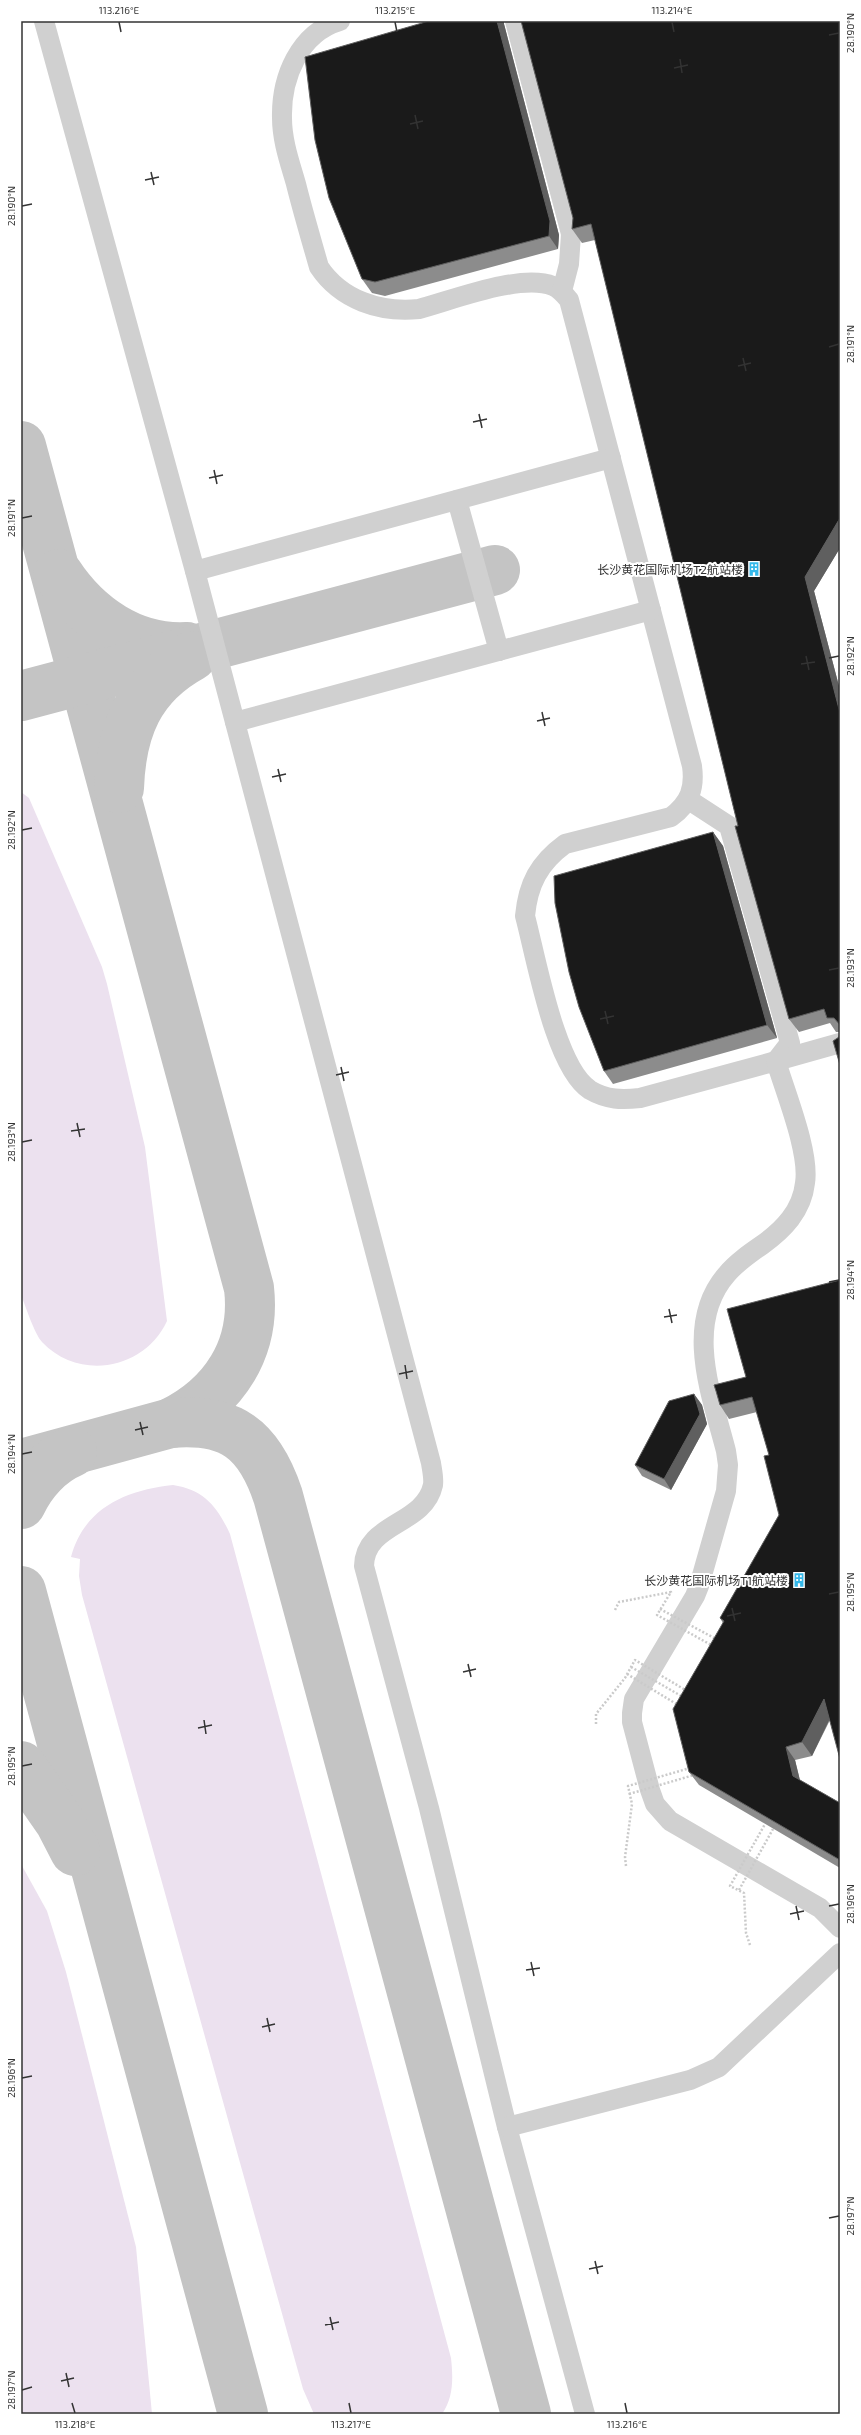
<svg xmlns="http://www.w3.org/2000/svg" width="861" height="2435" font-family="'Exo 2','Noto Sans SC',sans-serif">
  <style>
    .green { fill: #ece1ef }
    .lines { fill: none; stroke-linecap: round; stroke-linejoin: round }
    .taxiway { stroke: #c4c4c4; stroke-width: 50 }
    .minor { stroke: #d0d0d0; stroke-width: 20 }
    .path-bridge { stroke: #cacaca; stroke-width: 2.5; stroke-dasharray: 2 2; stroke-linecap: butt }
    .wall { fill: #8c8c8c }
    .shaded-wall { fill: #5f5f5f }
    .building { fill: #1a1a1a; stroke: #5f5f5f }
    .ticks { fill: none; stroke: #333; stroke-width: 1.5 }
    .labels { text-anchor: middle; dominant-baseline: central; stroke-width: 4; stroke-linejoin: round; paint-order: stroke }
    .poi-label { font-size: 12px; fill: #333; stroke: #fff; text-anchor: end }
    .neatline { fill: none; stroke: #333; stroke-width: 1.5 }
    .ticks-label { font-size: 10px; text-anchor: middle; fill: #333 }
  </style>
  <rect width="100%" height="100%" fill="#fff"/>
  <g class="green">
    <path d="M21,792L29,798L102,967L107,984L145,1147L167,1321C145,1369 80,1382 42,1342C34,1333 26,1307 21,1295Z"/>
    <path d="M173,1485C204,1490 217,1506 230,1534L451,2358C453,2377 454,2397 442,2414H314L303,2389L82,1595L79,1576L80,1559L71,1557C84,1508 126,1490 173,1485Z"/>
    <polygon points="21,1864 47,1911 66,1972 136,2247 152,2414 21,2414"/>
  </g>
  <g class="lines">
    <g class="taxiway">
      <path d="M21,446L249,1288C256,1349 224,1397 171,1423"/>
      <path d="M58,574C87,618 133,650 187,647"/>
      <polyline points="21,696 495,570"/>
      <path d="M119,788C121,729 139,685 192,656"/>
      <path d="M21,1464L171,1423C231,1418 259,1439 278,1496L526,2414"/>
      <path d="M21,1504C31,1482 50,1461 72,1452"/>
      <polyline points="21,1591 243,2414"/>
      <polyline points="21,1766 60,1822 75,1851"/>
    </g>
    <g class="minor">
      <path d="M44,21L195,571L431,1463C432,1470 434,1478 433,1485C424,1526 365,1522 364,1566L429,1808L507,2127L585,2414"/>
      <path d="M340,21C299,33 281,78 282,118C282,141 290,163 296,184C303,212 311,239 319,267C341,300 380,313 419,309C453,300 521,273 553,286C560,289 564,294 569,300L692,766C695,788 690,803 671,817L565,844C539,863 528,884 525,916C536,957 555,1068 590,1090C607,1100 622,1100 640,1098L776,1061C785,1092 810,1152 805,1183C802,1211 783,1230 762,1245C749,1254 736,1263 727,1274C683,1324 712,1396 726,1451L728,1465L726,1491L699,1586L695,1596L634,1699L632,1713V1722L650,1790L655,1804L670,1821L820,1908L840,1928"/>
      <polyline points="515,21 571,234 569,264 562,291"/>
      <polyline points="457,500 499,651"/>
      <polyline points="195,571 611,458"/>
      <polyline points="235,722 651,610"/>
      <polyline points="689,800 729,826 790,1043 776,1061"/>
      <polyline points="776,1061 840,1043"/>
      <polyline points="507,2127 690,2080 719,2067 840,1953"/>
    </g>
    <g class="path-bridge">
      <polyline points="660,1609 716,1639"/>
      <polyline points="615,1610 619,1602 671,1592 657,1615 713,1646"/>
      <polyline points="631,1667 683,1697"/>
      <polyline points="627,1674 678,1705"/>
      <polyline points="596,1724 596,1714 625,1678 635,1660 687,1691"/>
      <polyline points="629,1794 694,1775"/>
      <polyline points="626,1866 625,1857 632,1804 628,1786 690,1768"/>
      <polyline points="739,1890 773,1829"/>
      <polyline points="750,1945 746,1933 744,1893 730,1886 765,1824"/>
    </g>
  </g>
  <g class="wall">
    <polygon points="840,21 840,548 814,591 840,690 840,1032 836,1032 830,1023 799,1032 789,1019 738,826 595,240 582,243 572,229 573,218"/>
    <polygon points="504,24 559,235 558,249 385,296 372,293 362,279"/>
    <polygon points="713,832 723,846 777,1038 613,1084 604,1071"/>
    <polygon points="840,1280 830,1720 812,1756 795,1760 800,1780 840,1803 840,1868 699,1785 689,1772 723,1623 720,1618 779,1515 769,1455 757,1412 729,1419 720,1405"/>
    <polygon points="694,1394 702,1405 707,1424 671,1490 642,1476 635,1465"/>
  </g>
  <g class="shaded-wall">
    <polygon points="497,21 504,21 504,24 559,235 558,249 549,236"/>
    <polygon points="840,518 840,548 814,591 840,690 840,713 805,577"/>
    <polygon points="713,832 723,846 777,1038 767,1025"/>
    <polygon points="694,1394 702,1405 707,1424 671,1490 664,1479"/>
    <polygon points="824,1699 833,1712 812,1756 802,1742"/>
    <polygon points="786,1747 795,1760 802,1789 793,1776"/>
  </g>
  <g class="building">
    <polygon points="429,21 497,21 550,221 549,236 375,282 362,279 329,198 315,140 305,57"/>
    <polygon points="521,21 840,21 840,518 805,577 840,713 840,1025 834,1018 827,1018 824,1009 789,1019 735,826 738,826 591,224 572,229 573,218"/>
    <polygon points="713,832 767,1025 604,1071 579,1007 569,972 555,903 554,876"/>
    <polygon points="840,1032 840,1065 833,1041 839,1037"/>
    <polygon points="840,1280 840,1759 824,1699 802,1742 786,1747 793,1776 840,1803 840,1860 689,1772 673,1709 724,1621 720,1618 779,1515 764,1456 769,1455 752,1397 720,1405 716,1391 714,1385 746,1377 727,1309"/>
    <polygon points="694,1394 700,1414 664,1479 635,1465 669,1401"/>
  </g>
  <path class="ticks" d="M119,22L121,32M395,22L397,32M672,22L674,32M829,35L839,33M680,59L682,73M674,68L688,65M415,115L418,129M410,124L423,121M151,172L154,185M145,180L159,177M22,206L32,204M829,347L839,344M743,358L746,371M738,366L751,363M479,414L482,428M473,422L487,419M214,470L217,484M209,478L223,475M22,518L32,516M806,656L809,670M829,658L839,656M801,664L815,662M542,712L545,726M537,721L550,718M278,769L281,782M272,777L286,774M22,830L32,828M829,970L839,968M605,1011L608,1024M600,1019L614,1016M341,1067L344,1081M336,1075L349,1072M77,1123L80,1137M71,1131L85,1129M22,1142L32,1140M829,1282L839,1280M669,1309L672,1323M664,1317L677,1315M405,1365L407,1379M399,1374L413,1371M140,1422L143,1435M135,1430L148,1427M22,1454L32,1452M829,1594L839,1592M732,1608L735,1621M727,1616L741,1613M468,1664L471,1677M463,1672L476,1669M204,1720L206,1734M198,1728L212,1725M22,1766L32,1764M796,1906L799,1920M829,1906L839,1904M790,1914L804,1911M531,1962L534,1976M526,1970L540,1968M267,2018L270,2032M262,2027L275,2024M22,2078L32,2076M829,2218L839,2216M595,2261L598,2274M589,2269L603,2266M330,2317L333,2330M325,2325L339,2322M66,2373L69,2387M61,2381L74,2378M22,2390L32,2387M72,2403L75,2413M349,2403L351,2413M625,2403L627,2413"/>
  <defs>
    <symbol id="building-bare" viewBox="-9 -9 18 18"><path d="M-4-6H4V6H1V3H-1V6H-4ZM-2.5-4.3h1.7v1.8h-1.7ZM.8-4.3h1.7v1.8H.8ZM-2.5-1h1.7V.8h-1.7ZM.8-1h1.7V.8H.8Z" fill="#34b8ea" stroke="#fff" stroke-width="2.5" paint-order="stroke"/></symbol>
  </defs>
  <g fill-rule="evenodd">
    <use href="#building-bare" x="744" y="559" width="20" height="20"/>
    <use href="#building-bare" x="789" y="1570" width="20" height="20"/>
  </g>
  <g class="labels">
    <g class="poi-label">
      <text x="743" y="569">长沙黄花国际机场T2航站楼</text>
      <text x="788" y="1580">长沙黄花国际机场T1航站楼</text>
    </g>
  </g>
  <rect width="861" height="2435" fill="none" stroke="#ffffff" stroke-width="44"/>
  <rect x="22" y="22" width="817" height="2391" class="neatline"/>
  <g class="ticks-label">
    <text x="119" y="14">113.216°E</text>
    <text x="395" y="14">113.215°E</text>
    <text x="672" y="14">113.214°E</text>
    <text transform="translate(850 33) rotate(-90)" y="4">28.190°N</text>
    <text transform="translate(11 206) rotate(-90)" y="4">28.190°N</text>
    <text transform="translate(850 344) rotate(-90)" y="4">28.191°N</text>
    <text transform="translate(11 518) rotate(-90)" y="4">28.191°N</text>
    <text transform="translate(850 656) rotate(-90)" y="4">28.192°N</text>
    <text transform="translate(11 830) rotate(-90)" y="4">28.192°N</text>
    <text transform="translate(850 968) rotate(-90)" y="4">28.193°N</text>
    <text transform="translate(11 1142) rotate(-90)" y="4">28.193°N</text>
    <text transform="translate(850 1280) rotate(-90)" y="4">28.194°N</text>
    <text transform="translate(11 1454) rotate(-90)" y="4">28.194°N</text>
    <text transform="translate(850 1592) rotate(-90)" y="4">28.195°N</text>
    <text transform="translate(11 1766) rotate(-90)" y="4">28.195°N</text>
    <text transform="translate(850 1904) rotate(-90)" y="4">28.196°N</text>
    <text transform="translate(11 2078) rotate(-90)" y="4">28.196°N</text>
    <text transform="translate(850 2216) rotate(-90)" y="4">28.197°N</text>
    <text transform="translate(11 2390) rotate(-90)" y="4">28.197°N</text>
    <text x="75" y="2428">113.218°E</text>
    <text x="351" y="2428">113.217°E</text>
    <text x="627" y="2428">113.216°E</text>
  </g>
</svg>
